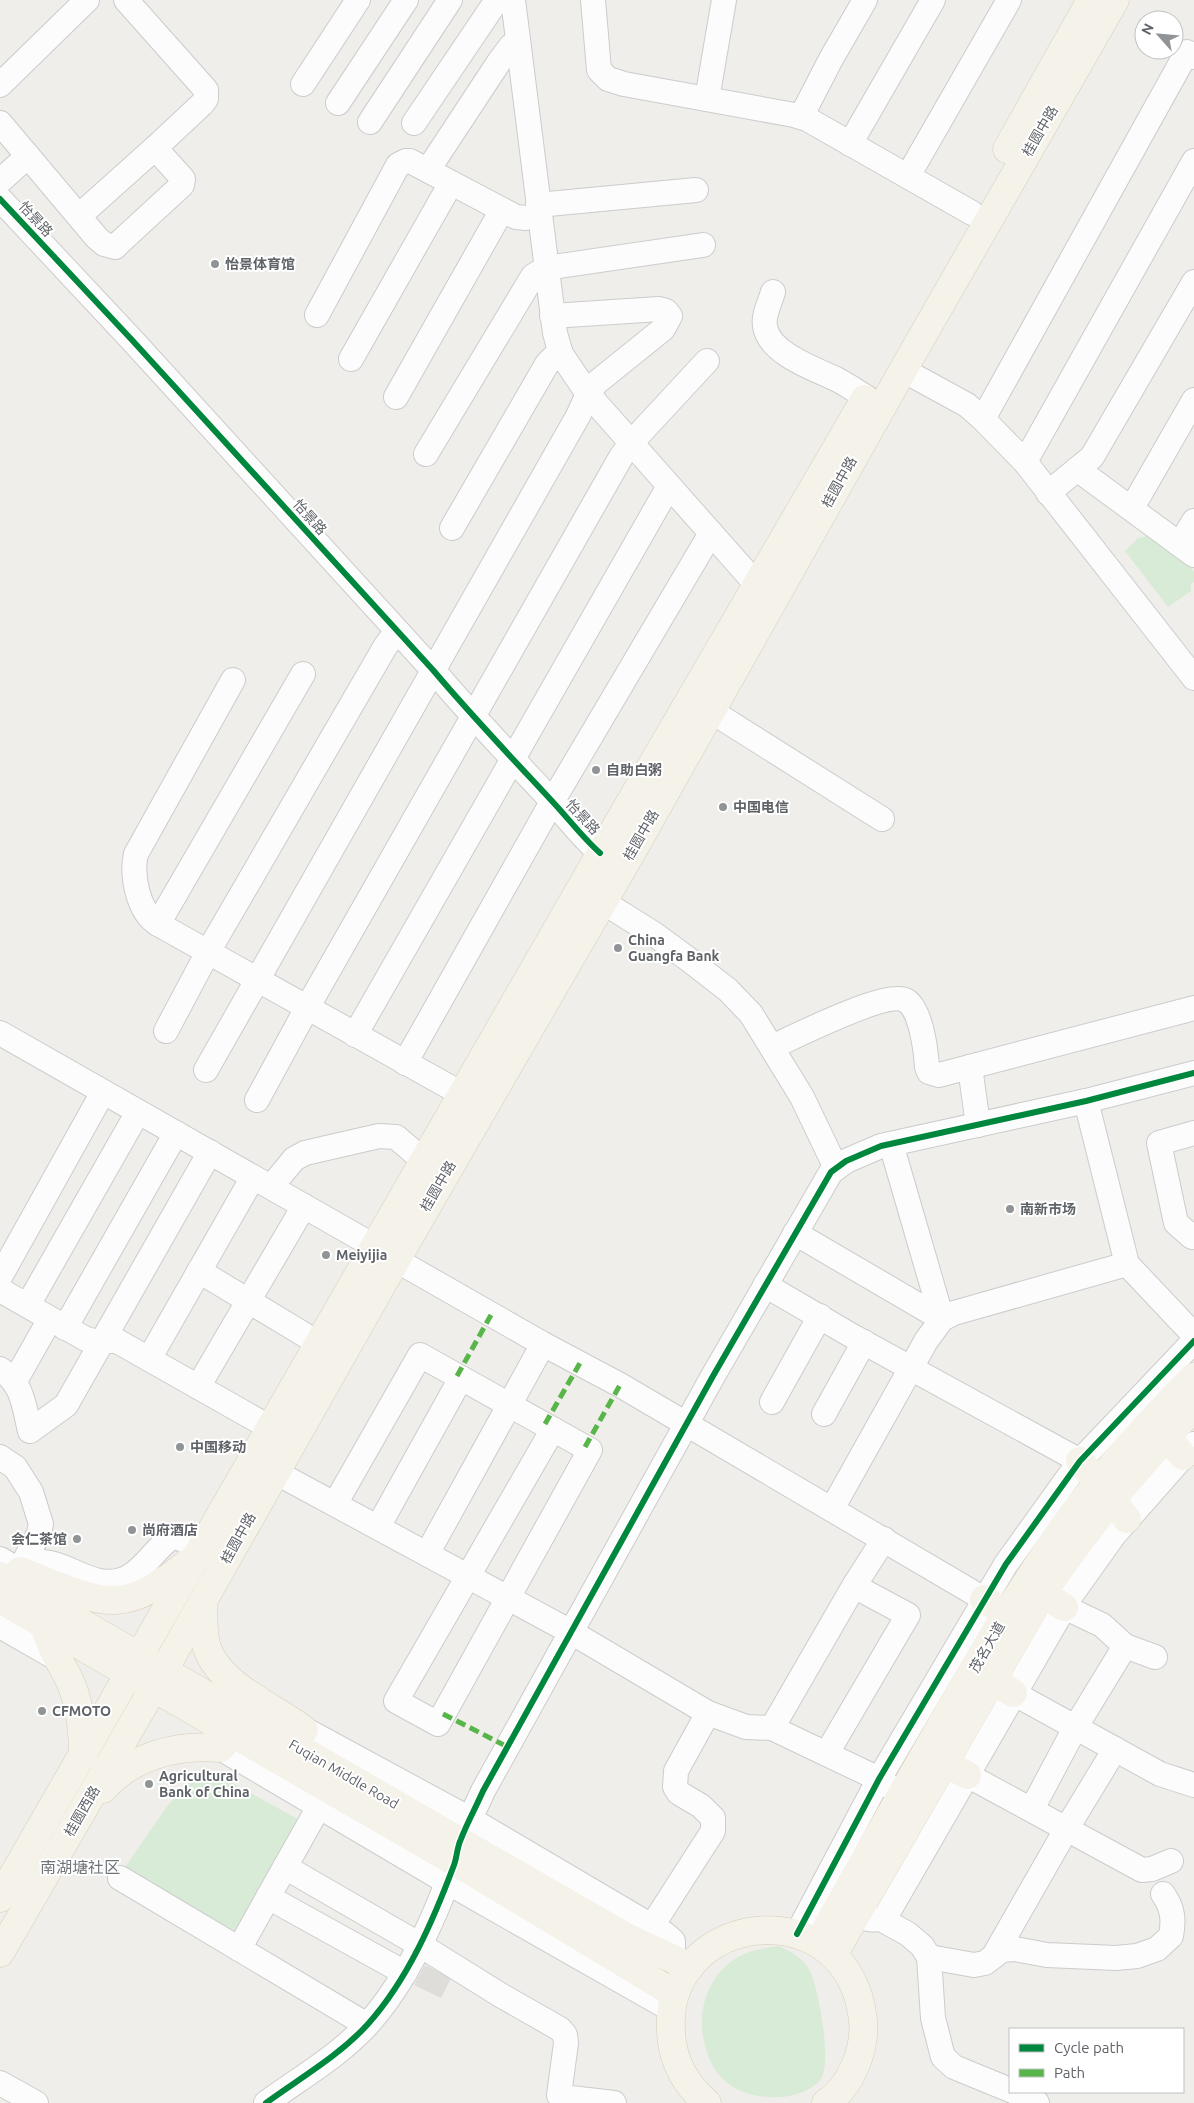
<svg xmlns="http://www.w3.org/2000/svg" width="1194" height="2103" font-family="Ubuntu,'Noto Sans SC',sans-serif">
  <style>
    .industrial { fill: #dfddda }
    .green { fill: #d8ebd6 }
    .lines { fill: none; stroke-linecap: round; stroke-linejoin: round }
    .minor-casing { stroke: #cbcccc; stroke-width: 26 }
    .major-casing { stroke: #d7ceb8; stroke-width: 29 }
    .minor { stroke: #fdfcfc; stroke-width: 24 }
    .major { stroke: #f4f2e9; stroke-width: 28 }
    .quiet { stroke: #58b549; stroke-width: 5; stroke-dasharray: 10 5; stroke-linecap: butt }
    .cycleway-casing { stroke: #fff; stroke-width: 9 }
    .cycleway { stroke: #00873e; stroke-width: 6 }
    .poi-dot { fill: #919496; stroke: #fff; stroke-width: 2 }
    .labels { text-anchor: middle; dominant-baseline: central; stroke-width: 4; stroke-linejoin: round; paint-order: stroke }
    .street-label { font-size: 14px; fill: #5f6368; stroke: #fff }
    .poi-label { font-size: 14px; font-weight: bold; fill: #5f6368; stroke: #fff; text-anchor: start }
    .quarter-label { font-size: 16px; fill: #70757a; stroke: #fff }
  </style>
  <rect width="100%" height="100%" fill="#efeeea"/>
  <polygon class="industrial" points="425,1965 451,1978 441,1998 414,1985"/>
  <g class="green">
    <polygon points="1151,535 1194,571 1194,582 1191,584 1191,591 1168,607 1125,551 1138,538"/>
    <polygon points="203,1767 305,1823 241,1934 123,1870 168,1805"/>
    <path d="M778,1946C791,1951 803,1958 810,1971C819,1990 832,2062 821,2079C802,2103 749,2103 725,2081C715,2072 710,2062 706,2049C695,2015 706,1976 738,1957C750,1950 765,1948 778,1946Z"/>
  </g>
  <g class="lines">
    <defs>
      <g id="minor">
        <polyline points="126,0 206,90 206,99 202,104 155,148"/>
        <polyline points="513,0 555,333 561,354 588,394 757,585"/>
        <polyline points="593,0 599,70 608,79 624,84 794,115 807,119 972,213"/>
        <polyline points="303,84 358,0"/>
        <polyline points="0,85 87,0"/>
        <polyline points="707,99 724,0"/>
        <polyline points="338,103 406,0"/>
        <polyline points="801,117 831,59 865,0"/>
        <polyline points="370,122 450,0"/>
        <polyline points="0,123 97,238 104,244 115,247 119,243 182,185 183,179 155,148 79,216"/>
        <polyline points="414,123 497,0"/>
        <polyline points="850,144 933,0"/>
        <polyline points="428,170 499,62 511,46 518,42"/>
        <polyline points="908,176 1009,0"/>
        <polyline points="0,181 28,156"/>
        <path d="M0,199L132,340L433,670C471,715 511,757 551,800C568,818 582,837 600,853"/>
        <polyline points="538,205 696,190"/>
        <path d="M773,292C770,303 763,315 765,326C768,353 815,369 836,379C846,384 856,391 866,397"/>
        <polyline points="317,315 398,165 406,161 410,161 516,217 526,218 539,216"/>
        <polyline points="351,359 451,183"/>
        <polyline points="903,370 967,405 983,419 1025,462 1194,678"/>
        <polyline points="396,397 502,210"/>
        <polyline points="983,419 1187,52 1194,57"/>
        <polyline points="426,454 533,276 546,268 703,245"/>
        <polyline points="1025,462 1194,161"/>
        <polyline points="1077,469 1194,555"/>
        <polyline points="1048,493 1092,457 1194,282"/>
        <polyline points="1132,508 1194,400"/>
        <polyline points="452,528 547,364 560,351"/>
        <polyline points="1180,544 1194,521"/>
        <path d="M233,680L136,854C131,875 138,912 158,924L462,1094"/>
        <polyline points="711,711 882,819"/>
        <polyline points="603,902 654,934 688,959 728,990 751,1014 802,1097 836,1168"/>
        <polyline points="158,924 303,674"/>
        <polyline points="166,1031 208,952 385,647 390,640 399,633"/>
        <polyline points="0,1033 374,1246"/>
        <polyline points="355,1035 669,486"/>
        <path d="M772,1047C794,1037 885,991 905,1000C921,1008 926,1051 927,1067L929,1072L939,1075L1194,1008"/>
        <polyline points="405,1063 552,802 711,533"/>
        <polyline points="970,1067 978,1125"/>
        <polyline points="206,1070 578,416 588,394 596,383 663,329 670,316 666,311 659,309 552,316"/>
        <polyline points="257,1100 307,1008 621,457 631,443 707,361"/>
        <polyline points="1086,1101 1127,1264 1194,1335"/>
        <polyline points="1194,1133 1159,1143 1176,1223 1192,1237 1194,1236"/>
        <polyline points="891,1144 942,1319"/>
        <polyline points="271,1187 294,1159 305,1153 379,1136 396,1137 423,1160"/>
        <polyline points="795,1233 942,1319"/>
        <polyline points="396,1260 543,1344 620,1385 984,1599"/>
        <polyline points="199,1271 318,1343"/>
        <polyline points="0,1277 103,1092"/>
        <polyline points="765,1285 854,1337 1080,1461"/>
        <polyline points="0,1290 86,1339 94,1341 117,1341 269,1427"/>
        <polyline points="28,1305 138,1112"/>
        <polyline points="65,1328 176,1133"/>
        <polyline points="149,1359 253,1177"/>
        <path d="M0,1369C23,1383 24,1407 30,1431L66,1405L210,1152"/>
        <polyline points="15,1381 50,1319"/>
        <polyline points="198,1387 304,1206"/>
        <polyline points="772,1402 820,1316"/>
        <polyline points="824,1414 864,1342"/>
        <polyline points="0,1457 15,1467 31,1492 41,1524 39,1533 17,1575"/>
        <polyline points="275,1472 571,1632 708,1713 746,1727 772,1728 879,1779 916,1805"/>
        <polyline points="335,1504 420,1355 590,1450 438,1724 396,1701 553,1429"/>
        <polyline points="832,1509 926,1341 942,1319 954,1313 1127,1264"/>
        <polyline points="378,1527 461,1378"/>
        <polyline points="427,1554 543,1344"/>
        <path d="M0,1559L20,1571L42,1562L50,1563C67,1566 82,1578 100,1581C137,1588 149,1552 172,1537L179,1538L201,1549"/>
        <polyline points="1064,1607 1102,1625 1125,1646 1155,1657"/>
        <polyline points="0,1626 56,1658"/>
        <polyline points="1013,1693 1160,1774 1194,1785"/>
        <polyline points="772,1728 854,1586 884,1539"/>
        <polyline points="304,1729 470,1819 665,1934 673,1941 673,1959"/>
        <polyline points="220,1748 447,1882 672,2010"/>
        <polyline points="827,1753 908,1615 854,1586"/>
        <polyline points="967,1775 1142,1870 1152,1869 1171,1861"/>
        <polyline points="1032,1809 1075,1728 1125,1646"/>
        <polyline points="285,1867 420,1945 502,1996 560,2029 565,2035 566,2043 559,2095 562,2097 614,2103"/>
        <polyline points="120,1878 367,2025"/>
        <polyline points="268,1897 405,1973"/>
        <path d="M855,1916C866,1918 876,1923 886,1916L1072,1594L1114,1535L1194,1444"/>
        <polyline points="881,1919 908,1934 922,1946 929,1957 933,2018 943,2057 954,2067 1010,2090"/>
        <polyline points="652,1926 713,1831 713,1818 701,1806 679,1793 675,1787 676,1771 708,1713"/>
        <polyline points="797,1934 879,1779 1006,1564 1080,1461 1194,1341"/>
        <polyline points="239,1949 326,1794"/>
        <polyline points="995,1954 1067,1828 1115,1749"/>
        <path d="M929,1957L974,1965L985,1963L1002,1950L1015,1949L1047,1955L1116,1958L1137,1956L1157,1949L1171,1936C1174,1920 1173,1908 1163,1894"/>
        <polyline points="0,2083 36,2103"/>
        <polyline points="1015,2092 1037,2103"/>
        <path d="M266,2103C300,2078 339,2056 368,2024C408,1979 433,1921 454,1865C457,1857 457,1847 461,1839C467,1823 476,1807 483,1791L713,1376L831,1172L846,1161L881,1146L1086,1101L1194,1073"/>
      </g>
      <g id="major">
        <polyline points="1007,149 1091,0"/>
        <polyline points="1155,1423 1183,1456"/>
        <polyline points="1080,1461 1127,1519"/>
        <path d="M20,1571C45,1580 89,1602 116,1600C143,1599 167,1579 188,1563"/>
        <polyline points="0,1576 626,1937 690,1967"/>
        <polyline points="1042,1594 1064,1607"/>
        <polyline points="0,1599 474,1873 675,1994"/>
        <polyline points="984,1599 1020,1623"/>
        <path d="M203,1601C204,1616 202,1634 207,1648C220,1686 275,1707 304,1730"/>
        <path d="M44,1624C49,1644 58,1659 68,1677C80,1701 83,1729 83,1756"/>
        <polyline points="991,1680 1013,1693"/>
        <polyline points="928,1754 967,1775"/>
        <path d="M103,1789C132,1756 177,1744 220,1748L233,1734"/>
        <polyline points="0,1898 610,837 865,399"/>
        <path d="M818,1943C867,1857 914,1771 964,1686C999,1625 1036,1564 1078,1508C1113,1462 1153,1418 1194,1377"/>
        <polyline points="0,1953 164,1670 396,1260 633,850 903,370 1115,0"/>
        <path d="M833,1955L1042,1594C1088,1527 1137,1465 1194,1408"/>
        <path d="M707,2103C685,2084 672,2061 671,2031C663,1911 848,1887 863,2020C866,2049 851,2087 826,2103"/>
      </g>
    </defs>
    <use href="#minor" class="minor-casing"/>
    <use href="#major" class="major-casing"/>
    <use href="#minor" class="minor"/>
    <use href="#major" class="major"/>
    <g class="quiet">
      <polyline points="457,1376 491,1315"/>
      <polyline points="545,1424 580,1363"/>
      <polyline points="585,1447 620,1385"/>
      <polyline points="443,1714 508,1747"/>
    </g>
    <defs>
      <g id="cycleway">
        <path d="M0,199L132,340L433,670C471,715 511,757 551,800C568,818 582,837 600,853"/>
        <polyline points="797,1934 879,1779 1006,1564 1080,1461 1194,1341"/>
        <path d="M266,2103C300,2078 339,2056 368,2024C408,1979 433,1921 454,1865C457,1857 457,1847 461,1839C467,1823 476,1807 483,1791L713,1376L831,1172L846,1161L881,1146L1086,1101L1194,1073"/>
      </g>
    </defs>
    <use href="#cycleway" class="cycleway-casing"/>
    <use href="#cycleway" class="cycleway"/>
  </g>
  <g class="poi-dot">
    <circle cx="215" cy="264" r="5"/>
    <circle cx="596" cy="770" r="5"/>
    <circle cx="723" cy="807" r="5"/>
    <circle cx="618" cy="948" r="5"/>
    <circle cx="1010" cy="1209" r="5"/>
    <circle cx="326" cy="1255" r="5"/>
    <circle cx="180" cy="1447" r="5"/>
    <circle cx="132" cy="1530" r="5"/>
    <circle cx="77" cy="1539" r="5"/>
    <circle cx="42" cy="1711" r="5"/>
    <circle cx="149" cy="1784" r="5"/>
  </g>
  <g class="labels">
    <g class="street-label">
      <text transform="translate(1040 131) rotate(-60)">桂圆中路</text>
      <text transform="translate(36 219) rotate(47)">怡景路</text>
      <text transform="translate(839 482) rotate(-61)">桂圆中路</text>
      <text transform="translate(310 517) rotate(48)">怡景路</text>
      <text transform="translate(583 817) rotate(47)">怡景路</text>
      <text transform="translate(641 835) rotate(-60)">桂圆中路</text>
      <text transform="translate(438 1186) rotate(-60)">桂圆中路</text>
      <text transform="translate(238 1538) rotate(-61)">桂圆中路</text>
      <text transform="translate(987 1647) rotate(-60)">茂名大道</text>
      <text transform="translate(344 1774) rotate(30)">Fuqian Middle Road</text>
      <text transform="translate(82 1811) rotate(-60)">桂圆西路</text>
    </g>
    <g class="poi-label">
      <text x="225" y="264">怡景体育馆</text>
      <text x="606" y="770">自助白粥</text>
      <text x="733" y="807">中国电信</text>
      <text x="628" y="940">China<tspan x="628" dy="16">Guangfa Bank</tspan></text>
      <text x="1020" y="1209">南新市场</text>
      <text x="336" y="1255">Meiyijia</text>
      <text x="190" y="1447">中国移动</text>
      <text x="142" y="1530">尚府酒店</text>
      <text x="67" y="1539" text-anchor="end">会仁茶馆</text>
      <text x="52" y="1711">CFMOTO</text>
      <text x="159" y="1776">Agricultural<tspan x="159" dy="16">Bank of China</tspan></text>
    </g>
    <g class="quarter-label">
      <text x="80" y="1867">南湖塘社区</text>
    </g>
  </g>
  <rect x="1009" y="2028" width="175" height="65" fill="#ffffff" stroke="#bfc1c3"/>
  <rect x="1019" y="2044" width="25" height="8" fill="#00873e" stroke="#bfc1c3"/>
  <text x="1054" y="2053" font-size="15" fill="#5f6368">Cycle path</text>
  <rect x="1019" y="2069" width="25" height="8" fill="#58b549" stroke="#bfc1c3"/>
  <text x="1054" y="2078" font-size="15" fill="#5f6368">Path</text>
  <g transform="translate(1159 35) rotate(297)"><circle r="24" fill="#ffffff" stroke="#bfc1c3"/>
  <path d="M0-4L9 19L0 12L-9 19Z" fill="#919496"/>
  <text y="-8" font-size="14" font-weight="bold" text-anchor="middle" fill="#5f6368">N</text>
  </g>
</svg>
